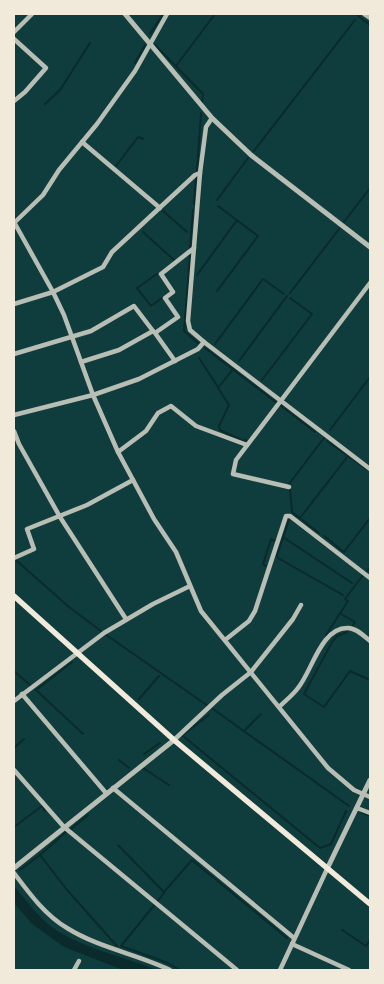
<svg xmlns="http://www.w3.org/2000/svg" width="384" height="984" font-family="Montserrat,sans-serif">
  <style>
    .water { fill: #0a2a2b }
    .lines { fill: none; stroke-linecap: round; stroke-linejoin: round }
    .stream { stroke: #0a2a2b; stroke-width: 2 }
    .minor { stroke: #b8beb3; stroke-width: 4.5 }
    .tertiary { stroke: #b8beb3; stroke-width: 5 }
    .secondary { stroke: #f1e9da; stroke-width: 5.5 }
  </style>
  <rect width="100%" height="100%" fill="#0f3d3e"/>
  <path class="water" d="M14,886C26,900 38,917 53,928C84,949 122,956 157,970H123L64,947L32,924L14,903Z"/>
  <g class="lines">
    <g class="stream">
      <polyline points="356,14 370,25"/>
      <polyline points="150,34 163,14"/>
      <polyline points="155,45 203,94 202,103"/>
      <polyline points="135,63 145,45"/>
      <polyline points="176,66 215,14"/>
      <polyline points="45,104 60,90 90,43"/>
      <polyline points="254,151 355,20"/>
      <polyline points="116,166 138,137 143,139"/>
      <polyline points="197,170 201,113"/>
      <polyline points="217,200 248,158"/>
      <polyline points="194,204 196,177"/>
      <polyline points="162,210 187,232"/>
      <polyline points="344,222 370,188"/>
      <polyline points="143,232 174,260"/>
      <polyline points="190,249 193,210"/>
      <polyline points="190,256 184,331 198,343"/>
      <polyline points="157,274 137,288 151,306 162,298"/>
      <polyline points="197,275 237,220"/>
      <polyline points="217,291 258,236 218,206"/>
      <polyline points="290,293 339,229"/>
      <polyline points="215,344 263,279 284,294"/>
      <polyline points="205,348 277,403"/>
      <polyline points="199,358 218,387"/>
      <polyline points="239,361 287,296"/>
      <polyline points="233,369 218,388 229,405 219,426 220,430 243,441 246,440"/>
      <polyline points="262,380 312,314 290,298"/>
      <polyline points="280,405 315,432"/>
      <polyline points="330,430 370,377"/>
      <polyline points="327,441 368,470"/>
      <polyline points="289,484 324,438"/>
      <polyline points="290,490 292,512 319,533"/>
      <polyline points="300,518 348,456"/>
      <polyline points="289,520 277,555 278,558 343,595"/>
      <polyline points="324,536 344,552 370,518"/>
      <polyline points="283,537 352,583"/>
      <polyline points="17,561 69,607 101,631"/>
      <polyline points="266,566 263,564 271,539 275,541"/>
      <polyline points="367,571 370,567"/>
      <polyline points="341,614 355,622 353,625"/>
      <polyline points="347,632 337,636 332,642 304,694 324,707 350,671 370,680"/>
      <polyline points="105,634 208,706"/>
      <polyline points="326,635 348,601 345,599 363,575"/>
      <polyline points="72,662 36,690 83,734"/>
      <polyline points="14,673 15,672 30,685"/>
      <polyline points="139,699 159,676"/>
      <polyline points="213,709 349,806"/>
      <polyline points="209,715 184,734 183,736 320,848 331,844 346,811"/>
      <polyline points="244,731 261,714"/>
      <polyline points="14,748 24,739"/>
      <polyline points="144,754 160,743"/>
      <polyline points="119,760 129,768"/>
      <polyline points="143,768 169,785"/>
      <polyline points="361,812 370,816"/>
      <polyline points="14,827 42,806 45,811"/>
      <polyline points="71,829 88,815"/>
      <polyline points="118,845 164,892 192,860 287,938"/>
      <polyline points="40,855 66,832"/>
      <polyline points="20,870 40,855 67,890 117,946"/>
      <polyline points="164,893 121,946 168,963 180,970"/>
      <polyline points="342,930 366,946 370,940"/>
    </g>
    <g class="minor">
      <polyline points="364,14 370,18"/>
      <polyline points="14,32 32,14"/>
      <polyline points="14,39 46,68 25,92 14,101"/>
      <polyline points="212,118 206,127 200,173 188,321 190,330 204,342 370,469"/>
      <polyline points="82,142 160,208"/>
      <polyline points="14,222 53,292 64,315 93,395 118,452 154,519 176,552 201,611 328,768 354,790 370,797"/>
      <polyline points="14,223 43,195 59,170 97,124 135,71 167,14"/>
      <polyline points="14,304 53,292 103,267 112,252 195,175 200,173"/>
      <polyline points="14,354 91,331 134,306 153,331"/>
      <polyline points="175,361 155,333 178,317 165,298 173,292 161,274 194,248"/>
      <polyline points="81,362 119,350 153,331 154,332"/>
      <polyline points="14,415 93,395 139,379 198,349 204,342"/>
      <polyline points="14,431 19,444 60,517 126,619"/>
      <polyline points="118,452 146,431 158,413 171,406 196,426 247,445"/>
      <polyline points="289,487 233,474 236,460 370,283"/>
      <polyline points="14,558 34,549 27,529 87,505 133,480"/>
      <polyline points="225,640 249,621 255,611 286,516 290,516 370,578"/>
      <polyline points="22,694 106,793"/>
      <polyline points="14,701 104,633 153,604 190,586"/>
      <path d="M279,707C285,701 293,695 298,688C312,671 321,628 347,628C355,627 364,636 370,641"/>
      <polyline points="174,740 222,695 251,672 293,619 301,605"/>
      <polyline points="14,770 64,827 237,970"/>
      <polyline points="113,788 294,938"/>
      <polyline points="357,808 370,813"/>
      <path d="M14,873C29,893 45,915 67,928C99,948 137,954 170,970"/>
      <polyline points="292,944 349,970"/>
      <polyline points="74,970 79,961"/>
      <polyline points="280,970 328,867"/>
    </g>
    <g class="tertiary">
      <polyline points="125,14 212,118 251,155 370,247"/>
      <polyline points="328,867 370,780"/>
      <polyline points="14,868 174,740"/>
    </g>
    <polyline class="secondary" points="14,596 174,740 370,904"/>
  </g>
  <rect width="384" height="984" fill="none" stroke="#f1e9da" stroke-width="30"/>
</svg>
